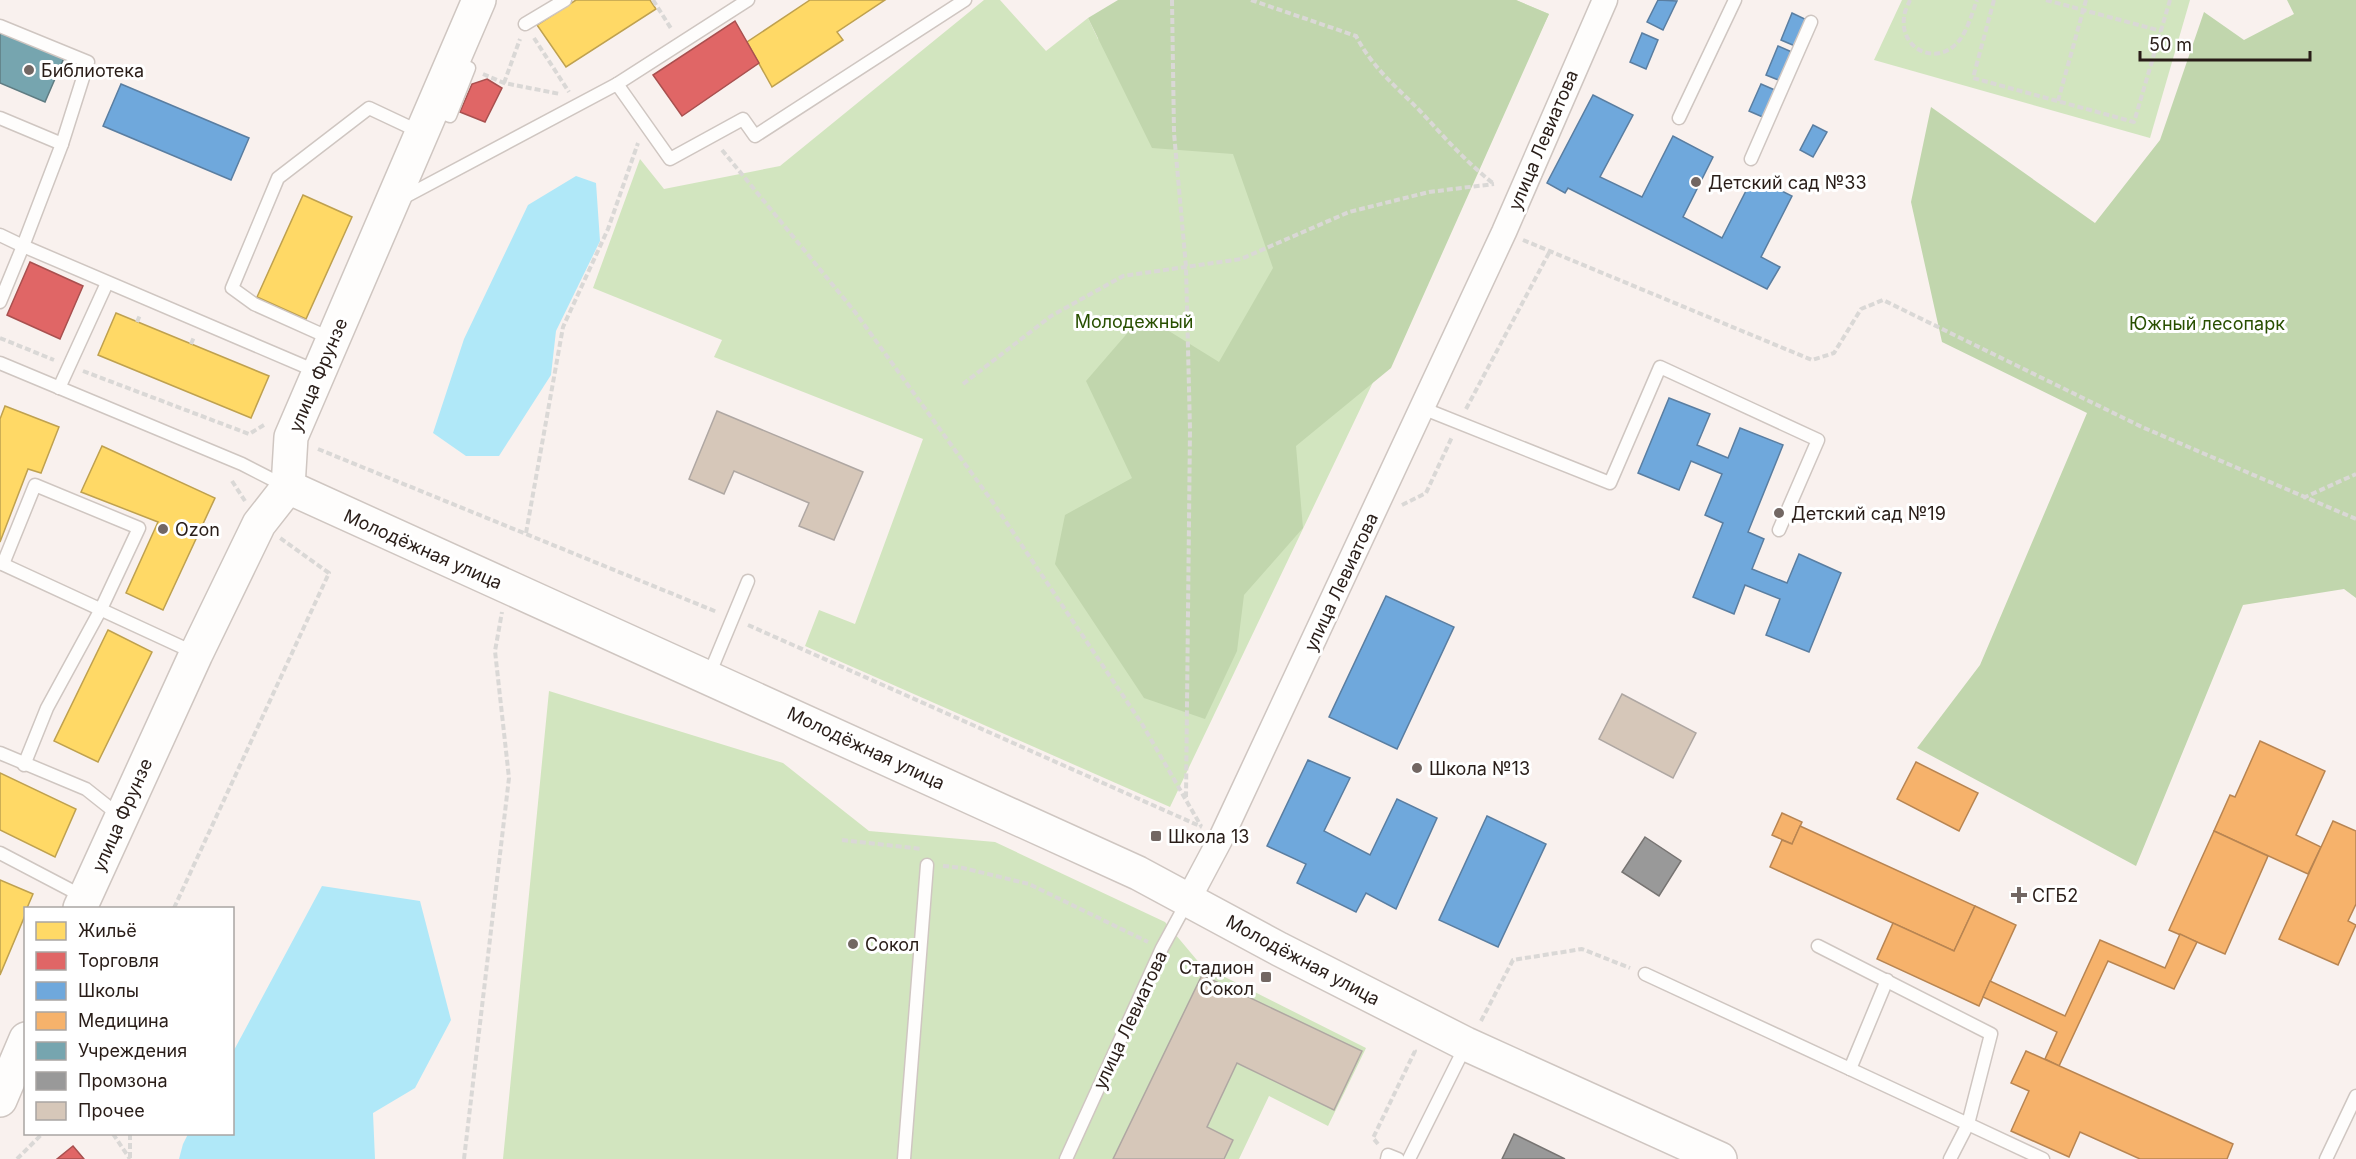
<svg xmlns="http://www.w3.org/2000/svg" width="2356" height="1159" font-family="Inter,sans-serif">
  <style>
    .green { fill: #d2e5bf }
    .forest { fill: #c1d6ad }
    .water { fill: #b0e8f8 }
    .homes { fill: #ffd966; stroke: #bfa14f; stroke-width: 1.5 }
    .shops { fill: #e06666; stroke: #a9504f; stroke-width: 1.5 }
    .schools { fill: #6fa8dc; stroke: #5a7ea1; stroke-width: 1.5 }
    .health { fill: #f6b26b; stroke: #b88552; stroke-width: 1.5 }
    .public { fill: #76a5af; stroke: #5f7c82; stroke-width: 1.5 }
    .industry { fill: #999; stroke: #777472; stroke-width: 1.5 }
    .building { fill: #d6c7b9; stroke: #afa7a2; stroke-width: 1.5 }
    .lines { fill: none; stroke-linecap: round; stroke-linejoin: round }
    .lane-casing { stroke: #cfc6c1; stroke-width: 15 }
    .street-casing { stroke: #cfc6c1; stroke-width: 27 }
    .secondary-casing { stroke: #cfc6c1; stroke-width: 36 }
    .path { stroke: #dad8d6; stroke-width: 4; stroke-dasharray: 6 3; stroke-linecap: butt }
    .lane { stroke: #fefdfc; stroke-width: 12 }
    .street { stroke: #fefdfc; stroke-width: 24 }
    .secondary { stroke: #fefdfc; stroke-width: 33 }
    .poi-dot { fill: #726763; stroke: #fff; stroke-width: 2 }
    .labels { text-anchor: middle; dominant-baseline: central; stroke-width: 6; stroke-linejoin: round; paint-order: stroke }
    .poi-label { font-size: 18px; fill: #291d18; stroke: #fff; text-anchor: start }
    .street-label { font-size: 18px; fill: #291d18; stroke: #fff }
    .park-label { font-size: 18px; fill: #284f00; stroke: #fff }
  </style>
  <rect width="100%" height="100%" fill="#f9f1ee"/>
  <g class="green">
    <polygon points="984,0 1000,0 1046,51 1088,18 1098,39 1147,0 1516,0 1549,14 1170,807 805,646 819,610 855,624 923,439 714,357 722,340 593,288 640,159 664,189 780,166"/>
    <polygon points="1902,0 2190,0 2150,138 1874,60"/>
    <polygon points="549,691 783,763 869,831 995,842 1165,922 1201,965 1366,1048 1328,1126 1269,1096 1239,1159 503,1159"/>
  </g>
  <g class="forest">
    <polygon points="1118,0 1516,0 1549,14 1391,368 1296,446 1303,528 1244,595 1237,651 1205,719 1144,698 1055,564 1065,515 1132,478 1086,381 1143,315 1219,362 1273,268 1233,154 1152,148 1088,18"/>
    <polygon points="2287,0 2356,0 2356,598 2344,589 2243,605 2136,866 1917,748 1980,665 2087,413 1942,342 1911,202 1931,107 2095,223 2160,140 2204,12 2244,40 2294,14"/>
  </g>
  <g class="water">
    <polygon points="576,176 596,183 600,241 556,331 551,375 499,456 466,456 433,433 464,339 528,205"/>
    <polygon points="322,886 420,901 451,1020 415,1088 373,1113 375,1159 179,1159 183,1144 188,1134 232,1134 233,1052"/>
  </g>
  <g class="homes">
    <polygon points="576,0 650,0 656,9 566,67 537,25"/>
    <polygon points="810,0 885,0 837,32 843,40 772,87 747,42"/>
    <polygon points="303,195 352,217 306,319 257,297"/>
    <polygon points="116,313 269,376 251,418 98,355"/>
    <polygon points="5,406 59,427 41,473 28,469 0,542 0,419"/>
    <polygon points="102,446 215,498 163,610 126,593 158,522 81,492"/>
    <polygon points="108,630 152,652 98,762 54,741"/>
    <polygon points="0,773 76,809 55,857 0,830"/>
    <polygon points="0,880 33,894 27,908 26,908 26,913 0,975"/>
  </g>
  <g class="shops">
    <polygon points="735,21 759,63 682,116 653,75"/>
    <polygon points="487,79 502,88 485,122 460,112 472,84"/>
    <polygon points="30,262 83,286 60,339 7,315"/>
    <polygon points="73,1146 84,1159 57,1159"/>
  </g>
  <g class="schools">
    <polygon points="1658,0 1677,1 1663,30 1647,22"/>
    <polygon points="1792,13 1807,20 1795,46 1781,40"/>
    <polygon points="1642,33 1658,40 1646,69 1630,62"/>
    <polygon points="1778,46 1794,53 1781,81 1766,75"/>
    <polygon points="121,84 249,138 231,180 103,126"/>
    <polygon points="1761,84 1777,91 1765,118 1749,111"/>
    <polygon points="1593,95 1633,115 1600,177 1642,197 1673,136 1713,157 1683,217 1722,238 1753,177 1792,196 1761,257 1780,267 1767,289 1568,188 1565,193 1547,183"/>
    <polygon points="1813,125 1827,132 1813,157 1800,150"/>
    <polygon points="1669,398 1710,414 1697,445 1728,458 1740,428 1783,445 1748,532 1764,539 1752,569 1787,583 1799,554 1841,573 1809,652 1766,635 1780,599 1745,585 1734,614 1693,597 1723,523 1705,515 1722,474 1691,461 1679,490 1638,473"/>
    <polygon points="1386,596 1454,627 1397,749 1329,717"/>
    <polygon points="1308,760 1350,778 1324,831 1370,855 1397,799 1437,818 1396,909 1366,893 1356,912 1297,883 1306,864 1267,846"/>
    <polygon points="1487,816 1546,844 1498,947 1439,920"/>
  </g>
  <g class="health">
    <polygon points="2260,741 2325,771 2296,835 2321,847 2308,874 2214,831 2230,795 2235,797"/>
    <polygon points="1916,762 1978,793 1959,831 1897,799"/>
    <polygon points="1782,813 1802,822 1792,844 1772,835"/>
    <polygon points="2333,821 2356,831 2356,904 2348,921 2356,925 2338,965 2279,939"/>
    <polygon points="1800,826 1975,906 1954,951 1770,867 1782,840 1792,844"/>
    <polygon points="2214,831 2268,856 2225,954 2169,930"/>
    <polygon points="1975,906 2016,925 1979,1006 1877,959 1893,923 1954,951"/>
    <polygon points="2180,934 2197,942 2174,989 2108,961 2059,1066 2045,1059 2057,1032 1983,997 1990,981 2065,1016 2100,940 2165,968"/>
    <polygon points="2026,1051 2233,1144 2227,1159 2140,1159 2080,1132 2069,1157 2011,1131 2029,1091 2011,1083"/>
  </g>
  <polygon class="public" points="0,30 64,58 45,102 0,83"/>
  <g class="industry">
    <polygon points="1645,837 1681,861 1659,896 1622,872"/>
    <polygon points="1514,1134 1565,1159 1502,1159"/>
  </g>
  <g class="building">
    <polygon points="717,411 863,472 834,540 799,526 809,503 734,471 724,494 689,479"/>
    <polygon points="1622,694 1696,733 1673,778 1599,739"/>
    <polygon points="1202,975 1362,1051 1334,1110 1237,1063 1207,1127 1233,1140 1224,1159 1113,1159"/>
  </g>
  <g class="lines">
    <defs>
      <g id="lane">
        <polyline points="525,24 565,0"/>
        <polyline points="0,26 88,62 62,144 23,246 0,235"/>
        <polyline points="617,84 748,0"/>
        <polyline points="435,110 450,116 469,68 455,61"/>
        <polyline points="0,118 62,144"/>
        <polyline points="1679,118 1735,0"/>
        <polyline points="1751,159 1811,22"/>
        <polyline points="401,199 617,84 670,159 743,119 755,136 965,0"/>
        <polyline points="0,302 23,246 318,372"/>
        <polyline points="332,339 254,304 232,288 278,178 369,108 420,132"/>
        <polyline points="0,363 242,464 285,486"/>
        <polyline points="59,388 107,283"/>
        <polyline points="1422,408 1610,483 1660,367 1818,440 1779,530"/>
        <polyline points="0,563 195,653"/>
        <polyline points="3,564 35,485 139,528 101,609 47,708 24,765"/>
        <polyline points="709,675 748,581"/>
        <polyline points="0,753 86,789 120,816"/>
        <polyline points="0,853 84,897"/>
        <polyline points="1818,946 1991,1034 1968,1124 2043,1159"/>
        <polyline points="1645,974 1850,1069 1887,980"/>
        <polyline points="1850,1069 1968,1124 1950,1159"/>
        <polyline points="904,1159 927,865"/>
        <polyline points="1066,1159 1162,948 1187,902"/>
        <polyline points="1387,1159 1388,1155 1398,1159"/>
        <polyline points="1409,1159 1466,1045"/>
        <polyline points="2326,1159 2356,1096"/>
      </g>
      <polyline id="street" points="1189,898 1222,836 1504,232 1605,0"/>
      <g id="secondary">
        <polyline points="288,487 1138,873 1279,949 1466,1044 1720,1159"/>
        <polyline points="80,908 196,654 259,524 288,487 291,437 479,0"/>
        <polyline points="0,1100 26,1039"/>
      </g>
    </defs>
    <use href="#lane" class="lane-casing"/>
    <use href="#street" class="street-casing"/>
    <use href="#secondary" class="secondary-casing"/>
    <g class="path">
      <polyline points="653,0 672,30"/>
      <polyline points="1172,0 1174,133 1186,267 1190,429 1186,797"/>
      <path d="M1251,0L1356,36C1374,70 1396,86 1422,113C1445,138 1467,163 1494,184"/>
      <path d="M1910,0C1908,5 1904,12 1904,18C1900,49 1936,66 1957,43C1967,33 1972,13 1977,0"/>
      <polyline points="1994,0 1973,78 2134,122 2170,0"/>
      <polyline points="2046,0 2161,31"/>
      <polyline points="534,38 569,92"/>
      <polyline points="483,74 504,83 560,94"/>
      <polyline points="504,83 520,39"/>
      <polyline points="2058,101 2086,0"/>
      <polyline points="722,150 855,312 994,504 1142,724 1201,826"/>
      <polyline points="1523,240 1812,360 1834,353 1861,309 1883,300 2142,427 2356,519"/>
      <polyline points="137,322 140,315"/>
      <polyline points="0,338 54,360"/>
      <polyline points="191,344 194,337"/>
      <polyline points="83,371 249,434 264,425"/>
      <polyline points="963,384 1051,316 1123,276 1241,259 1349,212 1429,192 1494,184"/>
      <polyline points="1466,409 1550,251"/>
      <polyline points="318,449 717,612"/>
      <polyline points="232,481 245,501"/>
      <polyline points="2303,498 2356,474"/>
      <polyline points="1402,505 1426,493 1452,437"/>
      <polyline points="526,533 563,327 608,229 638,143"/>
      <polyline points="748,625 1202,827"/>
      <polyline points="842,840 922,849"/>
      <polyline points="943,866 963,868 1029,884 1148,942"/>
      <polyline points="174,908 329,573 280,538"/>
      <polyline points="1481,1021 1513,960 1582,949 1630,968"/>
      <polyline points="113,1134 130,1159"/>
      <polyline points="130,1134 130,1158"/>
      <polyline points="1378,1144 1373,1138 1415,1051 1414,1050"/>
      <polyline points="17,1159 42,1134"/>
      <polyline points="464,1159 509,778 495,651 502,612"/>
    </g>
    <use href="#lane" class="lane"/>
    <use href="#street" class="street"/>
    <use href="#secondary" class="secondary"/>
  </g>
  <g class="poi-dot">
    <circle cx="29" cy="70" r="6"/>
    <circle cx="1696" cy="182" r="6"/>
    <circle cx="1779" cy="513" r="6"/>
    <circle cx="163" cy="529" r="6"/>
    <circle cx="1417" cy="768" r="6"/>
    <rect x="1150" y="830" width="12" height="12" rx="3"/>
    <path d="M2016 886h6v6h6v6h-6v6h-6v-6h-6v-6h6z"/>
    <circle cx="853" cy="944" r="6"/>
    <rect x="1260" y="971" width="12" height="12" rx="3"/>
  </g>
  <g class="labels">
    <g class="poi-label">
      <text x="41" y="70">Библиотека</text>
      <text x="1708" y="182">Детский сад №33</text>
      <text x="1791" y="513">Детский сад №19</text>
      <text x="175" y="529">Ozon</text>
      <text x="1429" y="768">Школа №13</text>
      <text x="1168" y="836">Школа 13</text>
      <text x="2032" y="895">СГБ2</text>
      <text x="865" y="944">Сокол</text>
      <text x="1254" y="967" text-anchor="end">Стадион<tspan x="1254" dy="21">Сокол</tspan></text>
    </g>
    <g class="street-label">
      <text transform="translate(1543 140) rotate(-67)">улица Левиатова</text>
      <text transform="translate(318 375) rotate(-67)">улица Фрунзе</text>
      <text transform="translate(423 549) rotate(24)">Молодёжная улица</text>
      <text transform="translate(1341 582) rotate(-65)">улица Левиатова</text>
      <text transform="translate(866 748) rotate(25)">Молодёжная улица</text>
      <text transform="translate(122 815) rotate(-66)">улица Фрунзе</text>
      <text transform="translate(1303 960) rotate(28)">Молодёжная улица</text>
      <text transform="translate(1130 1020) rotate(-65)">улица Левиатова</text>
    </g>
    <g class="park-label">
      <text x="1134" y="321">Молодежный</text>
      <text x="2207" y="323">Южный лесопарк</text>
    </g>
  </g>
  <rect x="24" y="907" width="210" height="228" fill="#ffffff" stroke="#a9a5a3" stroke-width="1.5"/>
  <rect x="36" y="922" width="30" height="18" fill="#ffd966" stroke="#a9a5a3" stroke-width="1.5"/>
  <text x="78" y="937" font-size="18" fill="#291d18">Жильё</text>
  <rect x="36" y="952" width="30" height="18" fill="#e06666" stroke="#a9a5a3" stroke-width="1.5"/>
  <text x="78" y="967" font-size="18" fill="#291d18">Торговля</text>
  <rect x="36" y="982" width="30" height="18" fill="#6fa8dc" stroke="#a9a5a3" stroke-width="1.5"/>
  <text x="78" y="997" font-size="18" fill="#291d18">Школы</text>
  <rect x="36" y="1012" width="30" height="18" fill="#f6b26b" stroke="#a9a5a3" stroke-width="1.5"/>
  <text x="78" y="1027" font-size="18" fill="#291d18">Медицина</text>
  <rect x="36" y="1042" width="30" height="18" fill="#76a5af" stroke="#a9a5a3" stroke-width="1.5"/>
  <text x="78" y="1057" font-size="18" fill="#291d18">Учреждения</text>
  <rect x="36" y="1072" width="30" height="18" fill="#999999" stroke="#a9a5a3" stroke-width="1.5"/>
  <text x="78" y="1087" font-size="18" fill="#291d18">Промзона</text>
  <rect x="36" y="1102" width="30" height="18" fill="#d6c7b9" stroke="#a9a5a3" stroke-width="1.5"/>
  <text x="78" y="1117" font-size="18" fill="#291d18">Прочее</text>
  <path d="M2140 51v9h170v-9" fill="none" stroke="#291d18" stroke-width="3"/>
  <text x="2149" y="51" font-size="18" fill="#291d18" stroke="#ffffff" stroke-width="4.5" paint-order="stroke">50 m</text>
</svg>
